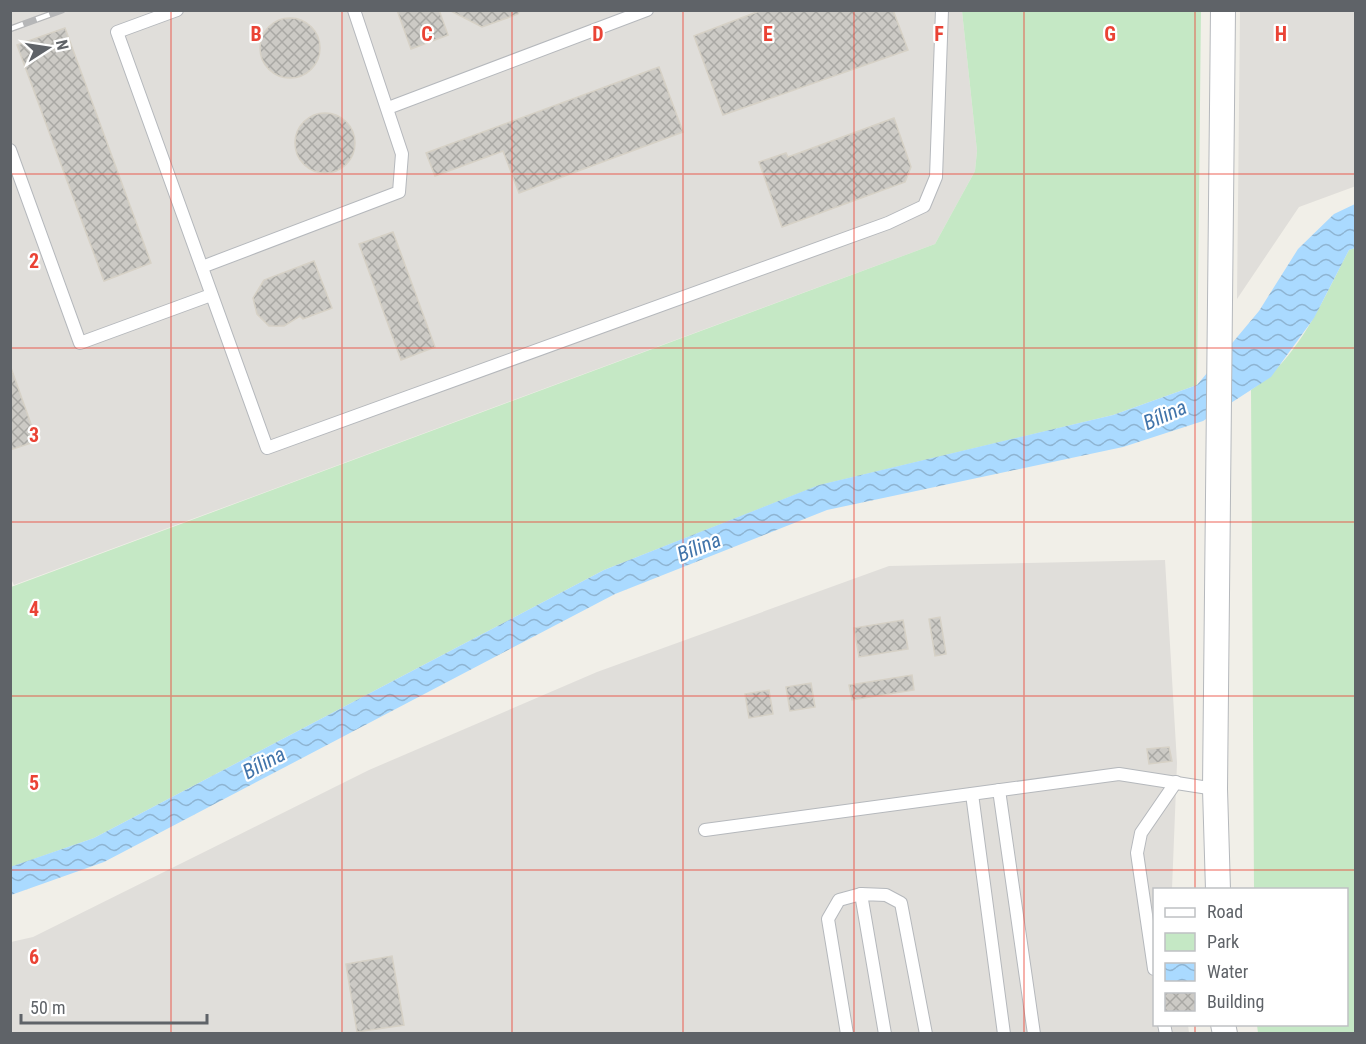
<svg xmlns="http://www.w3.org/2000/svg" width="1366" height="1044" font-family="'Roboto Condensed',sans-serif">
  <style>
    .industrial { fill: #e0deda }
    .green { fill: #c5e8c5 }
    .water { fill: url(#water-waves) }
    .building { fill: url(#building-cross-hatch); stroke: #d6d1c6; stroke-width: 1.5 }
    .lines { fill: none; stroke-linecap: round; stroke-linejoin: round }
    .service-casing { stroke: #b5b8bc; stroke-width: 14 }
    .minor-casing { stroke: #b5b8bc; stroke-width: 26 }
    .service { stroke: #fff; stroke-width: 12 }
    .minor { stroke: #fff; stroke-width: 24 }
    .rail-casing { stroke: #b6b7b8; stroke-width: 7 }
    .rail { stroke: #fff; stroke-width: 4.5; stroke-dasharray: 14; stroke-linecap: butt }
    .grid { fill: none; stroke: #ea4335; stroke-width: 1.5; stroke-opacity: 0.55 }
    .labels { text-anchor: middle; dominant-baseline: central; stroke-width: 4.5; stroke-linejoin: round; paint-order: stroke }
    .water-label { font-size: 21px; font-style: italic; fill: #4174aa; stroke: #fff }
    .grid-label { font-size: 20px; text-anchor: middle; font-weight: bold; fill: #ea4335; stroke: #fff; stroke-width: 4.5; stroke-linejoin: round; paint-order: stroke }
  </style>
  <defs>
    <pattern id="water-waves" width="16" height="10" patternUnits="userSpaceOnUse" patternTransform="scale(1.5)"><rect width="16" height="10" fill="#aadaff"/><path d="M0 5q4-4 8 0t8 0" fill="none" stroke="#8eb4d2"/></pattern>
    <pattern id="building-cross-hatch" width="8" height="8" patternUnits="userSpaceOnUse" patternTransform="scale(1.5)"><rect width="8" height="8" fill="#cccac5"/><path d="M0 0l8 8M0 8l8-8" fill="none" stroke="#a9a8a4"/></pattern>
  </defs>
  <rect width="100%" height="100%" fill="#f1efe8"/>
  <g class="industrial">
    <polygon points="10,11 962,11 977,151 975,171 935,244 14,585 10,577"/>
    <polygon points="1240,11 1355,11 1356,186 1299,207 1237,299"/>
    <polygon points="1165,560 1177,763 1172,889 1154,890 1154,1024 1188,1025 1189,1033 11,1034 11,942 33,937 369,770 597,672 889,566"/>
  </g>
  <g class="green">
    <polygon points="962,11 1201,11 1197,385 1113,415 820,485 604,570 94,838 11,867 11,587 935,244 975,171 977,151"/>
    <path d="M1355,248V1033H1258L1257,1025L1346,1024V890L1254,889L1251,390C1299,359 1323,299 1349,250Z"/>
  </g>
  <polygon class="water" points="1355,204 1355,248 1349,250 1314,318 1271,377 1203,421 1123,447 827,510 615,594 104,862 11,895 10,867 94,838 604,570 819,485 1113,415 1197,385 1259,311 1298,249 1334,214"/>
  <g class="building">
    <polygon points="397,10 439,10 448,35 411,49"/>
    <polygon points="520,10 518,14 482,27 449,10"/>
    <polygon points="762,10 893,10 908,50 723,115 694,36"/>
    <circle cx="290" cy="48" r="30"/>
    <polygon points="65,28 151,263 104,281 17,45"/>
    <polygon points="659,67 683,132 519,193 503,151 435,176 426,153"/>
    <circle cx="325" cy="143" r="30"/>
    <polygon points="894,118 911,167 905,182 782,227 759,162 786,153 788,157"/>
    <polygon points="393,232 435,347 401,360 359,244"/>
    <polygon points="314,261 332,308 303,319 300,316 284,326 269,326 257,314 253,298 264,280"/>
    <polygon points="10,365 37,441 10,450"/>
    <polygon points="940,617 946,654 935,656 929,619"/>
    <polygon points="903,620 908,649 859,657 854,628"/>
    <polygon points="912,675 914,690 852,700 849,685"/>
    <polygon points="811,683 815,707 790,711 786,687"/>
    <polygon points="769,690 773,714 749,718 745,694"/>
    <polygon points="1169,747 1172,761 1149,764 1147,749"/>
    <polygon points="392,956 404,1025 357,1032 346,964"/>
  </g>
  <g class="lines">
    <defs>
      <g id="service">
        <polyline points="177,10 117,32 267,448 888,223 924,206 936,177 942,10"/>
        <polyline points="388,108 647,10"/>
        <polyline points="10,150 80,343 211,295"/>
        <polyline points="202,267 399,192 402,154 354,10"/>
        <polyline points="999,790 1034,1034"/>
        <polyline points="972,794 1004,1034"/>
        <polyline points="705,830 1119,774 1215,789"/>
        <polyline points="1154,969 1137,853 1141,833 1176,782"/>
        <polyline points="1164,1024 1166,1034"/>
        <polyline points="847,1034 828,919 839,900 861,894"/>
        <polyline points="885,1034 861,894 886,895 901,903 926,1034"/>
      </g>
      <g id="minor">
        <polyline points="1218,890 1215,789 1223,10"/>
        <polyline points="1223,1024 1225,1034"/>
      </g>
    </defs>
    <use href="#service" class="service-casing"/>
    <use href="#minor" class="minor-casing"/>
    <use href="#service" class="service"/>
    <use href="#minor" class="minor"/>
    <defs>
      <polyline id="rail" points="10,29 62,10"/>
    </defs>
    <use href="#rail" class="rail-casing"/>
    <use href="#rail" class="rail"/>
  </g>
  <path class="grid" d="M171,10V1034M342,10V1034M512,10V1034M683,10V1034M854,10V1034M1024,10V1034M1195,10V890M10,174H1356M10,348H1356M10,522H1356M10,696H1356M10,870H1356M1195,1024V1034"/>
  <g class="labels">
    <g class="water-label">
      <text transform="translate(1165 415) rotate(-24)">Bílina</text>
      <text transform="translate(699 547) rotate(-22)">Bílina</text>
      <text transform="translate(264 763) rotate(-28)">Bílina</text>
    </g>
  </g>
  <g class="grid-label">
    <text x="256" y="41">B</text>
    <text x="427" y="41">C</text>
    <text x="598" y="41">D</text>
    <text x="768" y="41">E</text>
    <text x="939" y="41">F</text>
    <text x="1110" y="41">G</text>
    <text x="1281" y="41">H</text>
    <text x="34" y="268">2</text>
    <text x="34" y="442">3</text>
    <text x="34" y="616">4</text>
    <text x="34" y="790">5</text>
    <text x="34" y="964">6</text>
  </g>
  <rect width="1366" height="1044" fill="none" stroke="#5f6368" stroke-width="24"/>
  <rect x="1153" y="888" width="195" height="138" fill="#ffffff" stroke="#bfc1c3" stroke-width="1.5"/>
  <rect x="1165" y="908" width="30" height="9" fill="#ffffff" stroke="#bfc1c3" stroke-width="1.5"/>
  <text x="1207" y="918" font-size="18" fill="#5f6368">Road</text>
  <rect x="1165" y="933" width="30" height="18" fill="#c5e8c5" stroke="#bfc1c3" stroke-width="1.5"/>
  <text x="1207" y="948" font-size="18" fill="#5f6368">Park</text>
  <rect x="1165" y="963" width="30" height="18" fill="url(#water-waves)" stroke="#bfc1c3" stroke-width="1.5"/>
  <text x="1207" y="978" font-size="18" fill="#5f6368">Water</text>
  <rect x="1165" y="993" width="30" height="18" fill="url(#building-cross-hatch)" stroke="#bfc1c3" stroke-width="1.5"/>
  <text x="1207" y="1008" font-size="18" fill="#5f6368">Building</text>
  <g transform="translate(48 48) rotate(78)" stroke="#ffffff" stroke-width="4.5" paint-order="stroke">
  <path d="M0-4.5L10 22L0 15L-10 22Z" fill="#5f6368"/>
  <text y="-9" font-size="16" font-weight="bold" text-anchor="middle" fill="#5f6368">N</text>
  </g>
  <path d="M21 1014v9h186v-9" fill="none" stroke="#5f6368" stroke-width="3"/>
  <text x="30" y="1014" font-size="18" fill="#5f6368" stroke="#ffffff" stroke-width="4.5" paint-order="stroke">50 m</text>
</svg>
